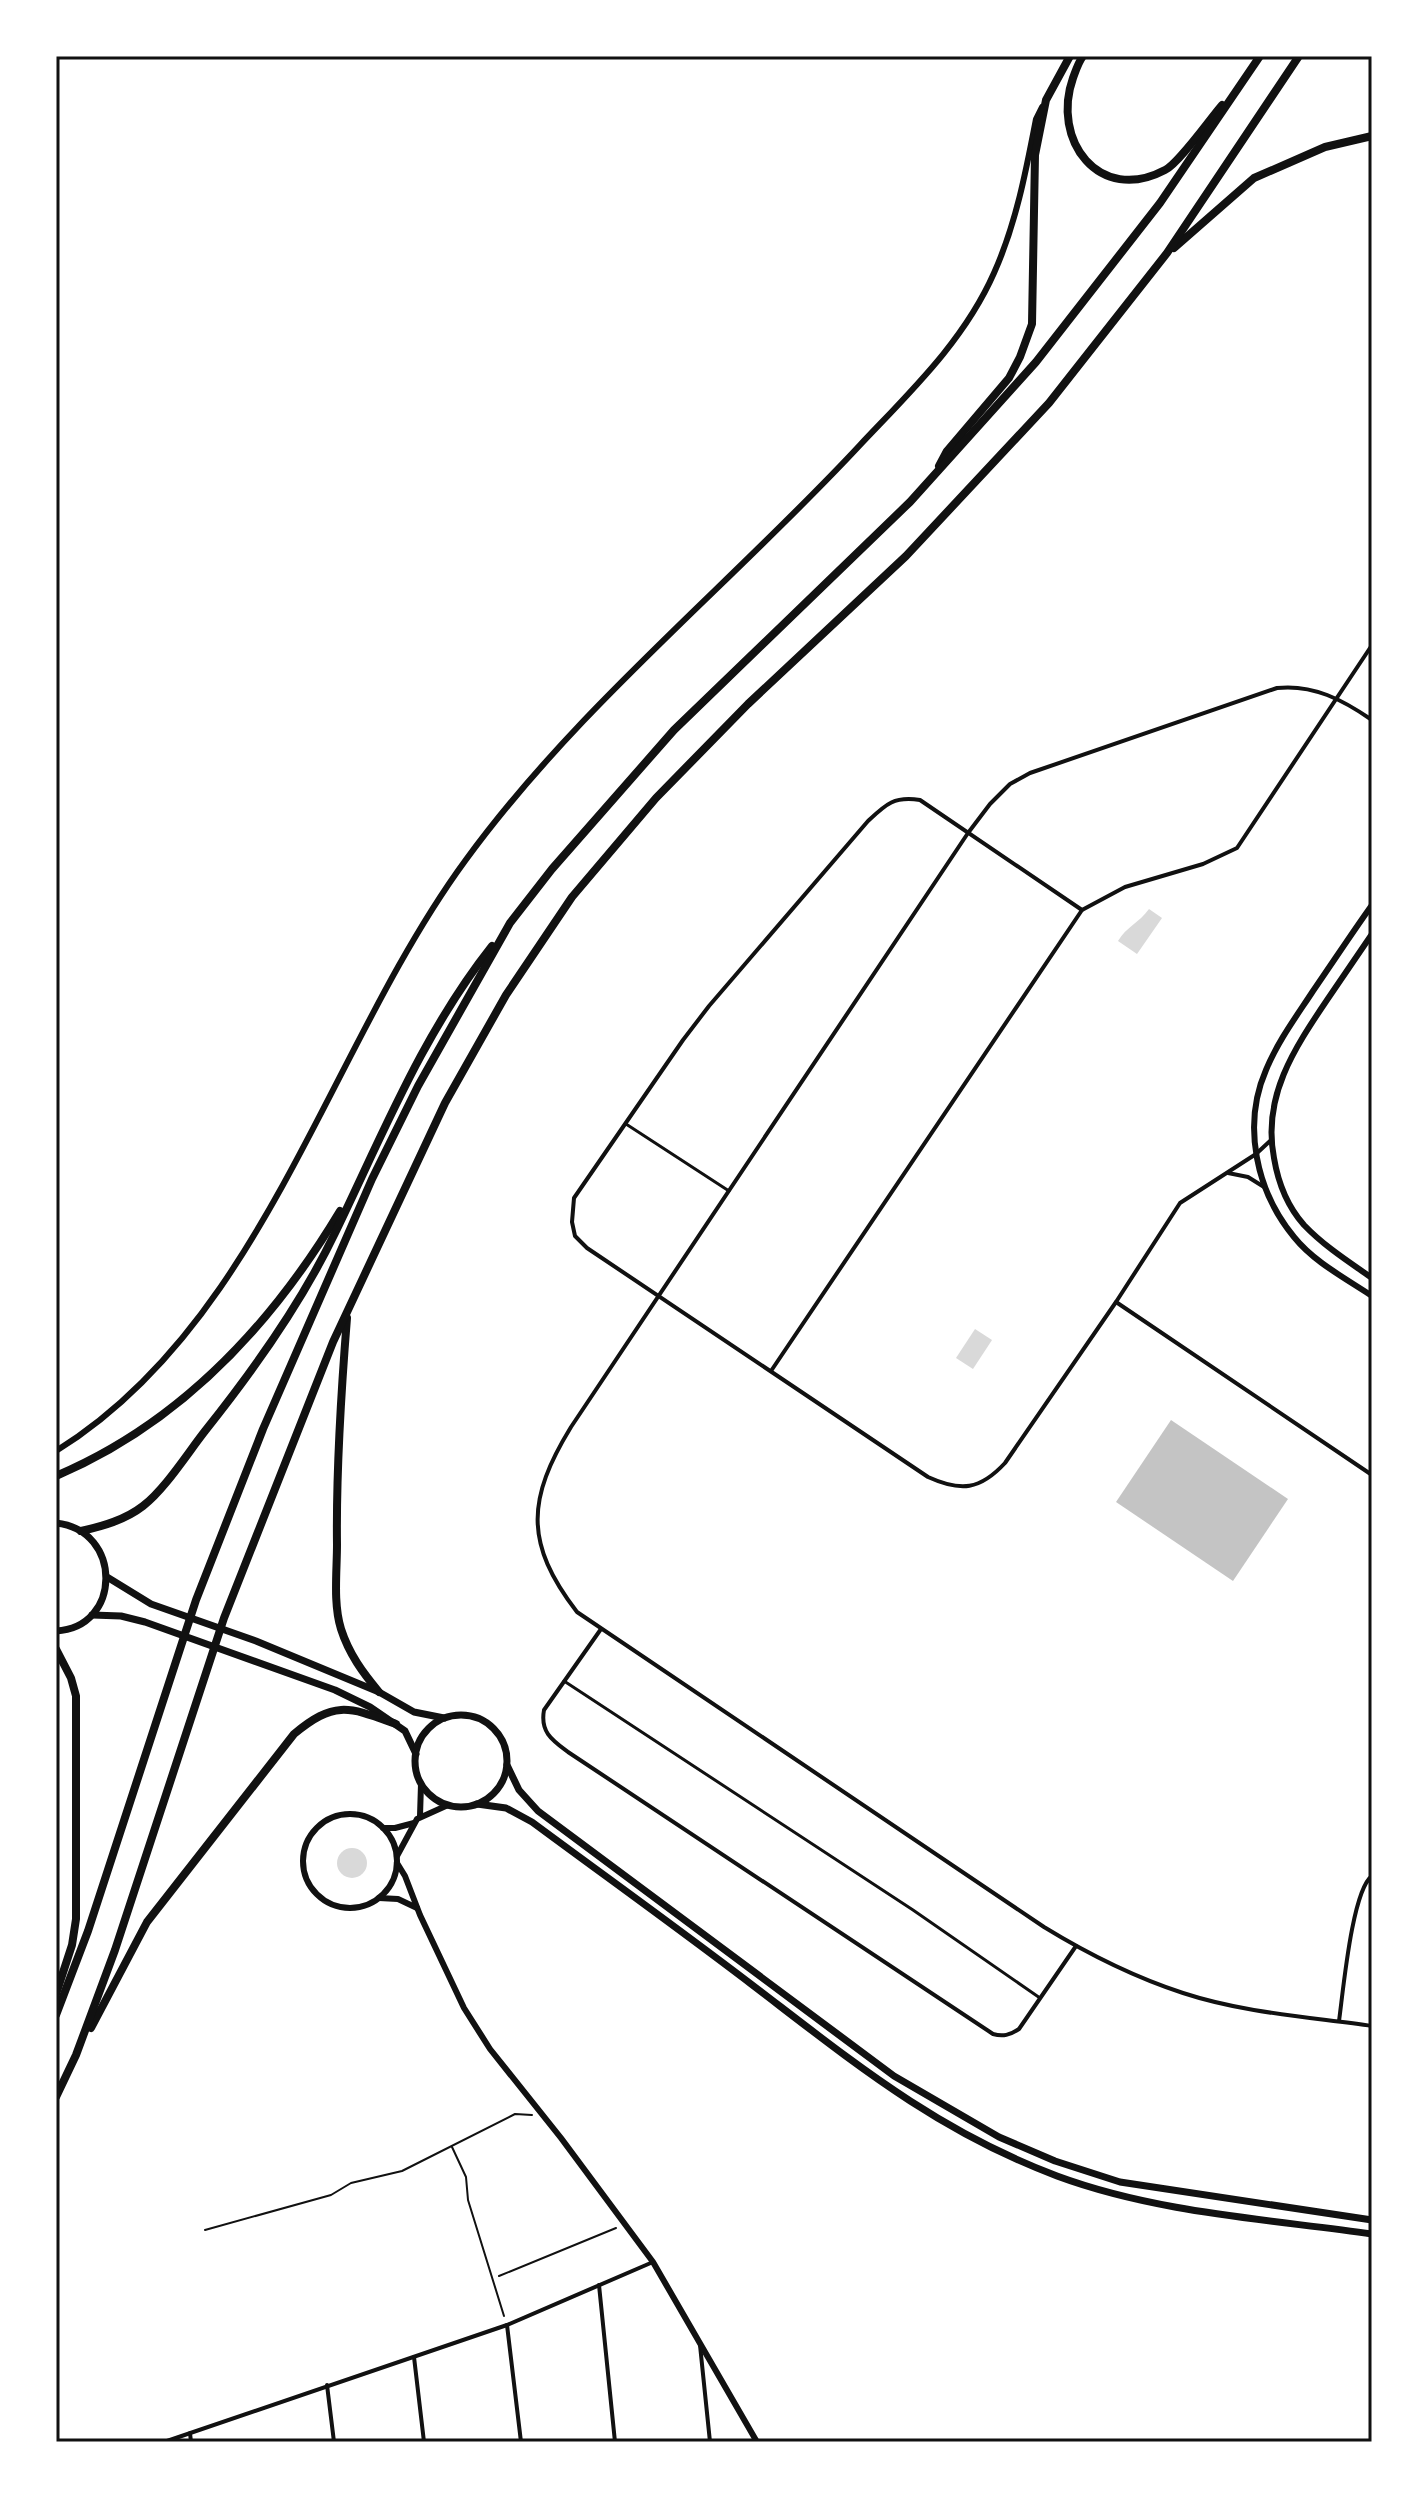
<svg xmlns="http://www.w3.org/2000/svg" width="1428" height="2498" font-family="Manrope,sans-serif">
  <style>
    .water { fill: #d9d9d9 }
    .building { fill: #c4c4c4 }
    .lines { fill: none; stroke-linecap: round; stroke-linejoin: round }
    .path { stroke: #111; stroke-width: 2 }
    .pedestrian { stroke: #111; stroke-width: 3 }
    .minor { stroke: #111; stroke-width: 4 }
    .tertiary { stroke: #111; stroke-width: 6 }
    .trunk { stroke: #111; stroke-width: 7 }
    .motorway { stroke: #111; stroke-width: 8 }
    .neatline { fill: none; stroke: #111; stroke-width: 3 }
  </style>
  <rect width="100%" height="100%" fill="#fff"/>
  <g class="water">
    <path d="M1149,909L1162,918L1137,954L1118,941C1126,927 1139,923 1149,909Z"/>
    <polygon points="975,1329 992,1340 973,1369 956,1358"/>
    <circle cx="352" cy="1863" r="15"/>
  </g>
  <polygon class="building" points="1171,1420 1288,1499 1233,1581 1116,1502"/>
  <g class="lines">
    <g class="path">
      <polyline points="452,2147 466,2177 468,2200 504,2316"/>
      <polyline points="205,2230 331,2195 351,2183 402,2171 515,2114 532,2115"/>
      <polyline points="499,2276 616,2228"/>
    </g>
    <g class="pedestrian">
      <polyline points="626,1124 729,1191"/>
      <polyline points="564,1681 913,1910 1040,1998"/>
    </g>
    <g class="minor">
      <path d="M1372,720C1343,700 1313,684 1277,688L1030,773L1010,784L990,804L968,833L571,1427C527,1499 524,1543 577,1612L1044,1927C1088,1954 1134,1977 1183,1993C1244,2013 1309,2017 1372,2026"/>
      <path d="M1082,910L920,800C894,796 886,804 868,821L709,1006L683,1040L574,1198L572,1222L575,1236L587,1248L928,1477C961,1492 980,1490 1005,1463L1116,1302L1180,1203L1256,1154L1270,1141"/>
      <polyline points="1228,1173 1248,1177 1264,1187"/>
      <polyline points="1116,1302 1372,1475"/>
      <polyline points="771,1371 1082,910 1125,887 1203,864 1237,848 1372,645"/>
      <path d="M601,1629L544,1710C540,1732 552,1740 568,1752L993,2034C1003,2037 1010,2035 1019,2029L1076,1946"/>
      <path d="M1339,2021C1343,1993 1352,1890 1372,1876"/>
      <polyline points="599,2285 615,2442"/>
      <polyline points="507,2325 521,2442"/>
      <polyline points="700,2345 710,2442"/>
      <polyline points="414,2357 424,2442"/>
      <polyline points="327,2385 334,2442"/>
      <polyline points="190,2433 191,2442"/>
      <polyline points="164,2442 507,2325 653,2262"/>
    </g>
    <g class="tertiary">
      <path d="M1372,905C1352,933 1333,962 1313,991C1296,1017 1278,1041 1266,1070C1242,1125 1256,1191 1294,1237C1314,1262 1345,1278 1372,1296"/>
      <path d="M1372,934C1357,956 1342,978 1327,1000C1294,1049 1262,1097 1274,1158C1278,1182 1288,1207 1304,1225C1324,1246 1349,1262 1372,1278"/>
      <path d="M56,1451C263,1323 328,1048 465,861C577,707 731,584 860,445C910,392 964,341 994,273C1016,224 1026,171 1036,119L1042,107"/>
      <circle cx="350" cy="1861" r="47"/>
      <polyline points="420,1816 421,1784"/>
      <polyline points="383,1828 395,1828 414,1823"/>
      <polyline points="397,1856 417,1819 448,1805"/>
      <polyline points="397,1863 405,1876 420,1915 464,2008 490,2049 561,2138 653,2262 757,2442"/>
      <polyline points="379,1898 398,1899 417,1908"/>
    </g>
    <g class="trunk">
      <path d="M56,1523C123,1530 122,1628 56,1631"/>
      <polyline points="107,1577 151,1604 256,1641 379,1692 414,1712 444,1718"/>
      <polyline points="92,1615 121,1616 145,1622 335,1690 370,1707 405,1731 416,1754"/>
      <circle cx="461" cy="1761" r="46"/>
      <polyline points="507,1765 519,1790 538,1811 894,2076 999,2137 1055,2161 1120,2182 1372,2220"/>
      <path d="M477,1804L506,1808L532,1822C605,1876 679,1929 751,1984C852,2061 935,2130 1057,2176C1157,2213 1267,2219 1372,2234"/>
    </g>
    <g class="motorway">
      <path d="M1083,56C1078,63 1076,70 1073,78C1051,140 1099,205 1165,170C1179,163 1209,120 1222,105"/>
      <polyline points="1174,248 1254,178 1325,147 1372,136"/>
      <polyline points="939,466 947,451 1009,378 1020,357 1032,324 1035,155 1046,100 1070,56"/>
      <path d="M347,1318C341,1393 336,1468 337,1544C337,1572 333,1603 341,1629C349,1654 363,1673 379,1692"/>
      <path d="M56,1476C181,1423 271,1326 340,1211"/>
      <path d="M81,1531C103,1526 125,1520 143,1506C165,1489 187,1454 205,1431C253,1371 301,1304 335,1233C383,1134 423,1033 492,946"/>
      <polyline points="56,1649 71,1678 76,1696 76,1919 72,1945 56,1994"/>
      <polyline points="56,2015 88,1931 196,1600 263,1429 372,1179 418,1086 510,923 552,869 674,730 910,502 1036,362 1160,203 1260,56"/>
      <path d="M91,2028L147,1922L294,1734C335,1700 349,1707 396,1724"/>
      <polyline points="56,2097 76,2055 115,1950 224,1618 333,1342 445,1103 506,995 572,897 656,798 748,704 906,556 1049,403 1167,253 1299,56"/>
    </g>
  </g>
  <rect width="1428" height="2498" fill="none" stroke="#ffffff" stroke-width="116"/>
  <rect x="58" y="58" width="1312" height="2382" class="neatline"/>
</svg>
